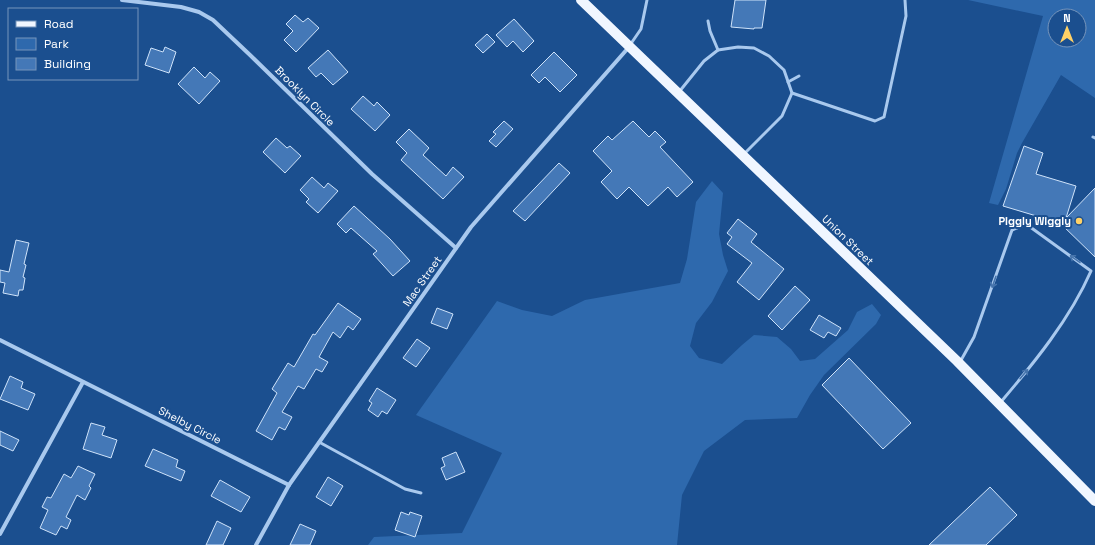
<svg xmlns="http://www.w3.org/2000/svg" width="1095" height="545" font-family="'Space Grotesk',sans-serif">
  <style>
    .green { fill: #2e69ad; fill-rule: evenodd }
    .building { fill: #4478b7; stroke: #cfe3fa }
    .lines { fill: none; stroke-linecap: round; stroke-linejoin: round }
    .lane { stroke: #a9c9ee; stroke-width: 3 }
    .street { stroke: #a9c9ee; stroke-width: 4 }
    .primary { stroke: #f0f6ff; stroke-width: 10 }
    .oneway { stroke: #4674ac }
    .poi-dot { fill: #ffd166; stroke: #1b4f8f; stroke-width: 1.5 }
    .labels { text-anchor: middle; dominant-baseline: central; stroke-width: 4; stroke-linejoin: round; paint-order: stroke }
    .street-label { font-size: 11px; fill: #fff; stroke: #1b4f8f }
    .poi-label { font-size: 11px; font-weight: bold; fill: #fff; stroke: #1b4f8f; text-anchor: end }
  </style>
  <rect width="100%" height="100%" fill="#1b4f8f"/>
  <g class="green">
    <path d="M968,0H1095V98L1061,75L1022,143L1017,153L1006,189L998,205L989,203L1043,16ZM1055,16H1079V40H1055Z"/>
    <polygon points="712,181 723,193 719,234 723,255 728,271 712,302 696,323 690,346 699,358 722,364 742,345 754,335 777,337 791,349 800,361 815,359 848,330 857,312 872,304 881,315 876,324 824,375 810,395 797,418 745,420 704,451 682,495 677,545 368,545 374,537 462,533 502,453 416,415 497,301 522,310 552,316 585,300 680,283 687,259 696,202"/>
  </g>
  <g class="building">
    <polygon points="735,0 766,0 762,28 754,28 754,29 731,27"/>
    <polygon points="295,15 303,22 308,18 319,28 296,52 284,40 293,31 286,24"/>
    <polygon points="514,19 534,41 523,52 513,41 507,47 496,35"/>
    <polygon points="487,34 495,42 483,53 475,45"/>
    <polygon points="165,47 176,52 169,73 145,65 151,48 163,52"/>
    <polygon points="328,50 348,72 333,85 321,73 316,77 308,68"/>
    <polygon points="554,52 577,75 560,92 545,77 539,83 531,75"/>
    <polygon points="194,67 205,78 210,72 220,81 199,104 178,84"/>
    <polygon points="363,96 374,106 377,102 390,115 375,131 351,109"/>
    <polygon points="504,121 513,129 496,147 489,141 496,134 493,132"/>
    <polygon points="633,121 649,137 655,131 666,142 660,147 693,182 677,197 668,187 648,206 629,187 617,199 601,182 612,171 593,151 608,136 612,140"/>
    <polygon points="409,129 429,148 423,155 446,176 453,167 464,177 443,199 401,160 407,153 396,142"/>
    <polygon points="276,138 287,148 290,146 301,156 285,173 263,152"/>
    <polygon points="1024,146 1043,153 1036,174 1076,186 1066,218 1095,188 1095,257 1060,223 1003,206"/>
    <polygon points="559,163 570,173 525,221 513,211"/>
    <polygon points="312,177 324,188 328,183 338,191 318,213 306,202 309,199 300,190"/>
    <polygon points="354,206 390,239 410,261 393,276 373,254 377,251 351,228 346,233 337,224"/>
    <polygon points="738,219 757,234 751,242 784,269 759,300 737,282 752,263 727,244 732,237 727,233"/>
    <polygon points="16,240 29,243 24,264 26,265 23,277 25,278 23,290 19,290 18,296 3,293 5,283 0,282 0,270 9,272"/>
    <polygon points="795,286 810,300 782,330 768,316"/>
    <polygon points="338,303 361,319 353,330 348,326 340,338 333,332 319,357 328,362 322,372 316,369 304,389 298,386 282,412 292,417 285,430 279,427 272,440 256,431 277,393 272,389 288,363 294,367 313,334 315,335"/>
    <polygon points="437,308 453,314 447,329 431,323"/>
    <polygon points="819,315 841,328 836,336 828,332 824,338 810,330"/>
    <polygon points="417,339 430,348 416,367 403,358"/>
    <polygon points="849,358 911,423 883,449 822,385"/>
    <polygon points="10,376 23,382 21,388 35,394 28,410 0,399"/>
    <polygon points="377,388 396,400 387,414 382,411 378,417 368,410 372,403 369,401"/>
    <polygon points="91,423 105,427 102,435 117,440 111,458 83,449"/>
    <polygon points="0,431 19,440 13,451 0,445"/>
    <polygon points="153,449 178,460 176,467 185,471 181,481 145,466"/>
    <polygon points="456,452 465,472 446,480 441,468 445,466 442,458"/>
    <polygon points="78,466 95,474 89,486 91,488 85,500 77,495 66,517 71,520 67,529 61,526 56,535 40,528 48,510 42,507 47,497 51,498 64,474 71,478"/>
    <polygon points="328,477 343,486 331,506 316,497"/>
    <polygon points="220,480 250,497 241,512 211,496"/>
    <polygon points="990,487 1017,515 986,545 929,545"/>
    <polygon points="401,512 409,515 410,512 422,516 415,537 395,530"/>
    <polygon points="217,521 231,528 223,545 206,545"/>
    <polygon points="300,524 316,531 310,545 290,545"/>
  </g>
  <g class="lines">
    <g class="lane">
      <polyline points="708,21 710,31 718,50"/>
      <polyline points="630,45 641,29 647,0"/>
      <polyline points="788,82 799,76"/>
      <polyline points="679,92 704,61 718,50 738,47 754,48 769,56 784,70 792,93 782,116 744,154"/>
      <polyline points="792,93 875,121 884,117 906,16 905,0"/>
      <polyline points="1093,137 1095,138"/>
      <path d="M960,362L974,337L1012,230L1026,224L1091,271C1070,319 1034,363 1000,403"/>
      <polyline points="319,442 405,489 421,493"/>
    </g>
    <g class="street">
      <polyline points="122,0 181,7 199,12 213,20 250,55 372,174 456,248"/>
      <polyline points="0,340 289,485"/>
      <polyline points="0,534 83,382"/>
      <polyline points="256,545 289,485 471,227 629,47"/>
    </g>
    <polyline class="primary" points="581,0 957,361 1095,501"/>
  </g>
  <defs><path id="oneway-shaft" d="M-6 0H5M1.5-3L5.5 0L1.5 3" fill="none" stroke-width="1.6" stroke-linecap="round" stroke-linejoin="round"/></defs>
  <g class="oneway">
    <use href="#oneway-shaft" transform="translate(1075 259) rotate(-145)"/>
    <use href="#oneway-shaft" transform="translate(994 282) rotate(109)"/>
    <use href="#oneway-shaft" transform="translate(1024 374) rotate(-50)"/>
  </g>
  <circle class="poi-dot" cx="1079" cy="221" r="4"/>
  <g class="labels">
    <g class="street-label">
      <text transform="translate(305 96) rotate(45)">Brooklyn Circle</text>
      <text transform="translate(848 240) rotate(44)">Union Street</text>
      <text transform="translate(422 281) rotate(-55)">Mac Street</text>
      <text transform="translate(190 425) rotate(27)">Shelby Circle</text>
    </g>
    <g class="poi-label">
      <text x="1071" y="221">Piggly Wiggly</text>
    </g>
  </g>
  <rect x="8" y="8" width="130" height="72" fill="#1b4f8f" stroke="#7695bc"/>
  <rect x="16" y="21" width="20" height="6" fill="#f0f6ff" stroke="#7695bc"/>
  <text x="44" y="28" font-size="12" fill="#ffffff">Road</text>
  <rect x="16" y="38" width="20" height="12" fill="#2e69ad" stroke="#7695bc"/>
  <text x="44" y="48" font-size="12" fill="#ffffff">Park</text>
  <rect x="16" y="58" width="20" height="12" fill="#4478b7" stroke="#7695bc"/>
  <text x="44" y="68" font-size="12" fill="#ffffff">Building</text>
  <g transform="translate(1067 28)"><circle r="19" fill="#1b4f8f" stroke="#7695bc"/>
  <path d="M0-3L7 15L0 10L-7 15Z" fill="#ffd166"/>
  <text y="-6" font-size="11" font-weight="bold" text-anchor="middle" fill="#ffffff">N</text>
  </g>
</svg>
